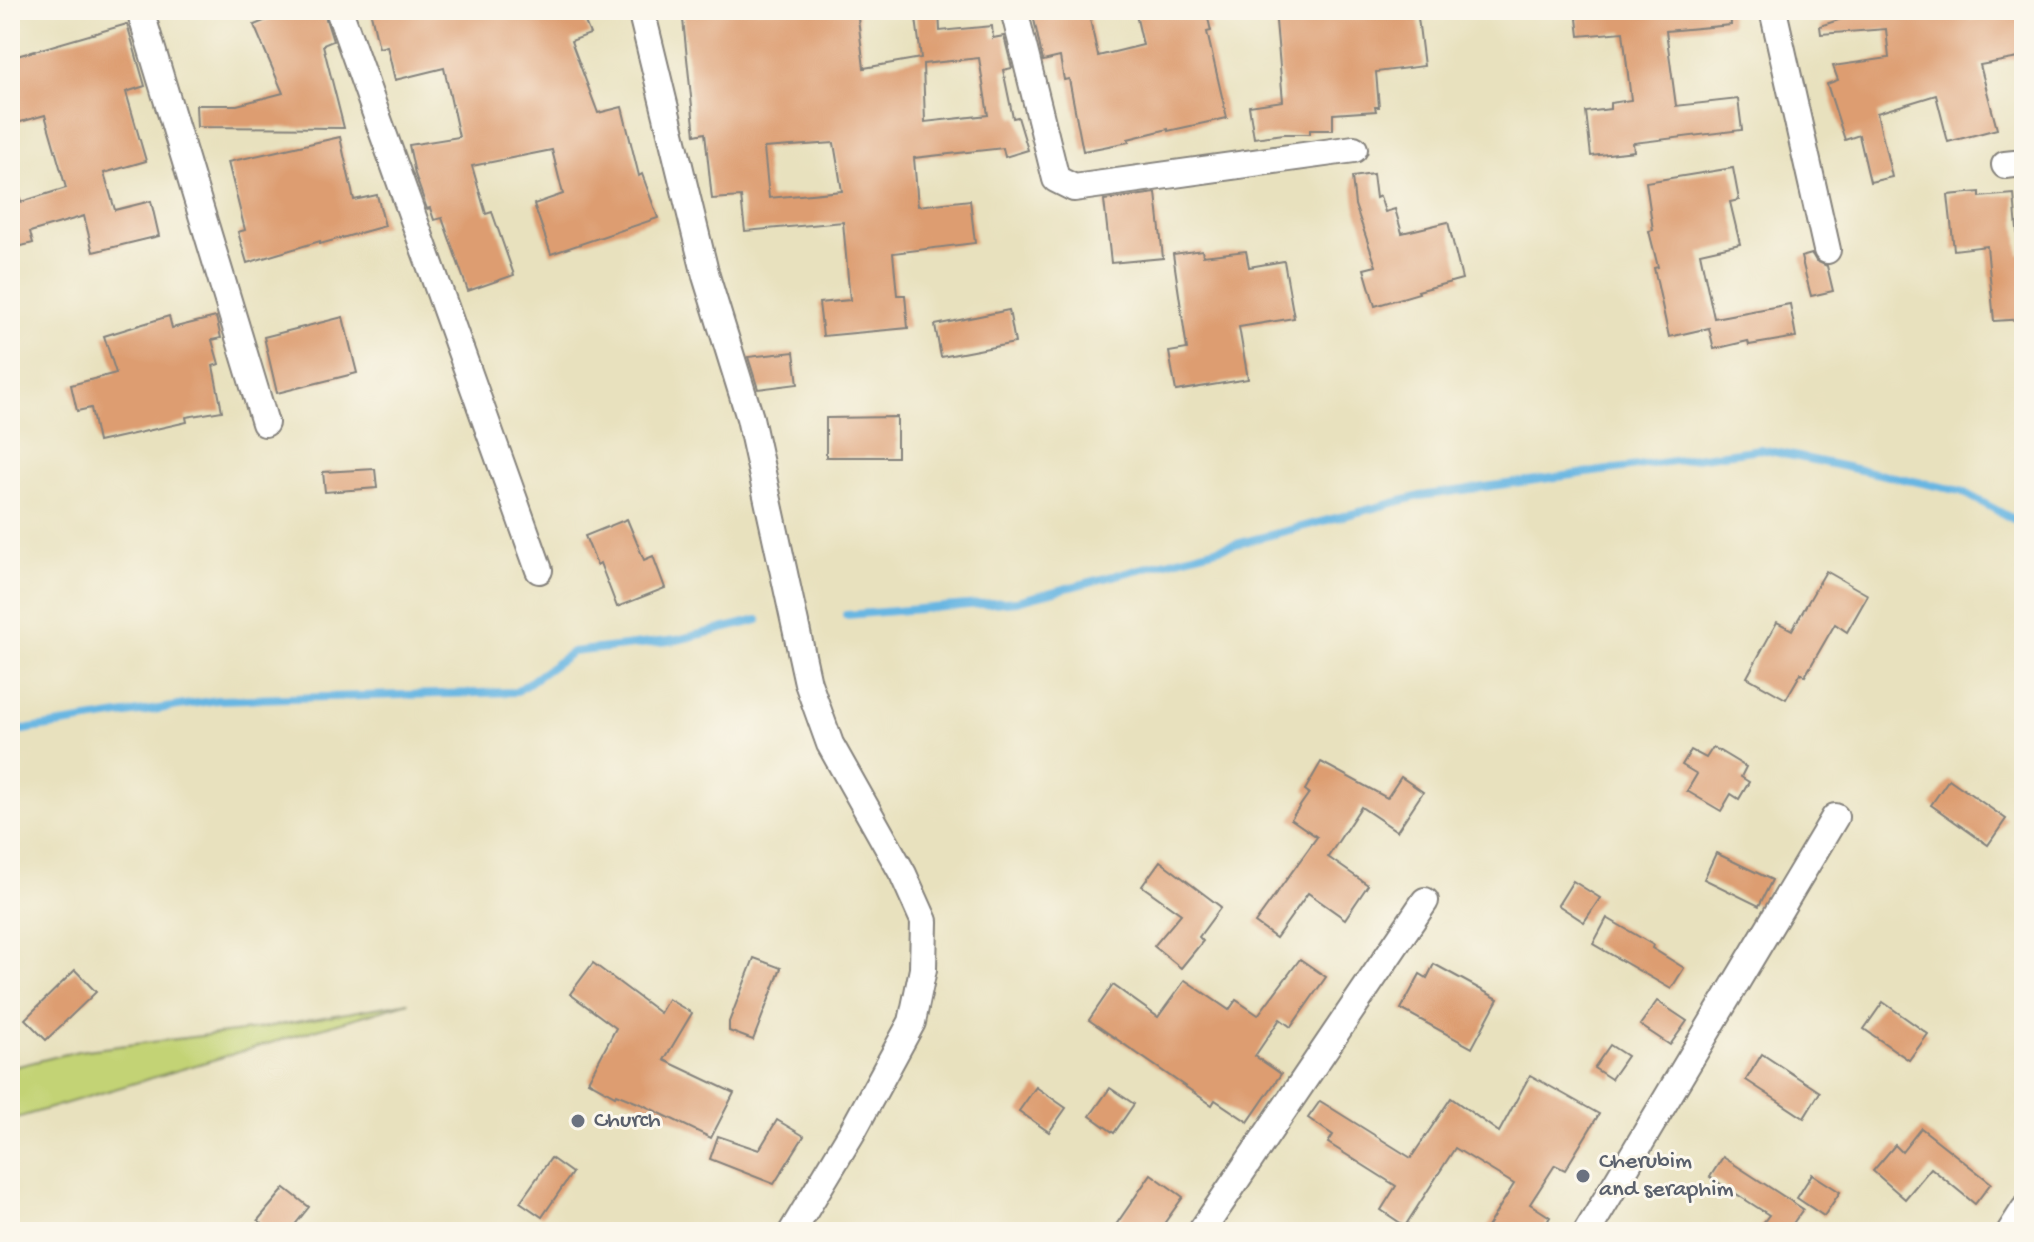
<svg xmlns="http://www.w3.org/2000/svg" width="2034" height="1242" font-family="'Gochi Hand',sans-serif">
  <style>
    .green { fill: #c3d375; stroke: #727a58; stroke-width: 2 }
    .lines { fill: none; stroke-linecap: round; stroke-linejoin: round }
    .stream { stroke: #68b6e2; stroke-width: 8 }
    .building { fill: #dd9d71; fill-rule: evenodd }
    .minor-casing { stroke: #85827c; stroke-width: 30 }
    .minor { stroke: #fff; stroke-width: 26 }
    .worship-dot { fill: #6b7280; stroke: #fbf7ec; stroke-width: 3 }
    .labels { text-anchor: middle; dominant-baseline: central; stroke-width: 6; stroke-linejoin: round; paint-order: stroke }
    .worship-label { font-size: 24px; fill: #5b616d; stroke: #fbf7ec; text-anchor: start }
  </style>
  <rect width="100%" height="100%" fill="#fbf7ec"/>
  <filter id="ink" filterUnits="userSpaceOnUse"><feTurbulence type="fractalNoise" baseFrequency=".0125" numOctaves="2"/><feDisplacementMap in="SourceGraphic" scale="16" xChannelSelector="R" yChannelSelector="G"/><feConvolveMatrix kernelMatrix="1 2 1 2 8 2 1 2 1" color-interpolation-filters="sRGB"/></filter>
  <filter id="wash" filterUnits="userSpaceOnUse"><feTurbulence type="fractalNoise" baseFrequency=".006" numOctaves="4" result="noise"/><feDisplacementMap in="SourceGraphic" scale="32" xChannelSelector="R" yChannelSelector="G"/><feGaussianBlur stdDeviation="1.8" result="paint"/><feColorMatrix in="noise" values="0 0 0 0 0 0 0 0 0 0 0 0 0 0 0 0 0 1.4 0 .05"/><feComposite in="paint" operator="in"/></filter>
  <g filter="url(#wash)">
    <rect width="100%" height="100%" fill="#e8e1be"/>
    <polygon class="green" points="409,1002 10,1120 10,1068 78,1051 250,1030"/>
    <g class="lines">
      <g class="stream">
        <polyline points="846,615 1017,601 1420,496 1760,449 1961,491 2024,525"/>
        <polyline points="10,732 217,700 516,692 572,652 677,640 758,620"/>
      </g>
    </g>
    <g id="blocks">
      <g class="building">
        <polygon points="291,10 323,10 333,41 323,45 344,128 197,127 196,105 237,105 283,93 254,25"/>
        <polygon points="370,10 580,10 590,34 571,41 598,113 622,107 639,176 642,174 658,218 551,254 534,204 563,194 552,150 472,166 486,214 492,212 514,275 468,291 442,218 434,220 430,208 427,209 415,174 409,145 459,137 444,68 395,80 387,46 379,48"/>
        <path d="M682,10H857L864,68L921,58L915,10H939L940,31L992,26L993,38L1004,36L1012,68L1003,70L1013,118L1018,117L1028,150L1005,157L1003,148L914,158L918,206L970,200L975,243L893,253L897,295H905L908,328L823,336L819,303L850,300L843,222L745,231L741,197L712,199L705,133L695,135ZM979,58L988,115L925,122L923,64ZM834,143L842,191L769,198L764,148Z"/>
        <polygon points="1032,10 1088,10 1098,56 1143,45 1135,10 1206,10 1211,31 1207,32 1227,118 1168,131 1168,129 1128,139 1129,142 1083,151 1069,79 1064,80 1060,57 1043,61"/>
        <polygon points="1275,10 1417,10 1424,66 1376,72 1379,107 1375,107 1376,111 1333,114 1333,130 1310,130 1310,134 1284,134 1254,138 1249,106 1283,101"/>
        <polygon points="1576,10 1730,10 1731,25 1666,31 1676,106 1738,99 1742,130 1633,143 1634,151 1591,156 1586,112 1610,109 1610,103 1631,100 1623,32 1579,36"/>
        <polygon points="1869,10 1968,10 1969,20 2024,11 2024,57 1980,65 1997,129 1948,142 1936,95 1877,113 1892,177 1870,182 1859,135 1845,140 1827,84 1838,80 1833,66 1889,58 1886,29 1821,34 1820,26"/>
        <polygon points="127,24 145,86 126,92 146,161 104,173 115,210 151,201 159,236 93,252 84,216 30,232 33,243 10,249 10,185 16,184 21,202 66,188 45,115 10,125 10,58"/>
        <polygon points="340,137 354,200 377,195 385,226 320,244 320,241 247,263 238,232 245,230 228,162"/>
        <polygon points="1733,168 1739,200 1730,202 1740,244 1700,253 1714,318 1790,304 1796,337 1749,345 1748,341 1714,349 1709,328 1669,337 1654,268 1658,267 1649,231 1653,230 1646,182"/>
        <polygon points="1373,174 1376,198 1380,196 1385,212 1395,209 1402,233 1448,222 1462,279 1418,291 1419,293 1375,306 1364,269 1376,266 1355,205 1352,177"/>
        <polygon points="1980,192 1980,197 2014,194 2019,254 2024,254 2024,319 1994,321 1987,246 1954,250 1948,195"/>
        <polygon points="1156,193 1163,258 1111,263 1104,200"/>
        <polygon points="1202,250 1203,256 1246,251 1249,267 1284,261 1294,318 1239,327 1248,379 1176,391 1169,352 1187,349 1173,254"/>
        <polygon points="1812,254 1816,261 1827,266 1833,291 1811,296 1801,257"/>
        <polygon points="1009,310 1015,343 941,357 935,325"/>
        <polygon points="169,316 172,328 216,317 221,338 212,340 219,364 213,366 222,411 186,417 187,422 98,442 91,408 77,411 71,385 116,373 104,336"/>
        <polygon points="343,317 357,373 277,393 264,337"/>
        <polygon points="794,352 798,384 758,389 748,357"/>
        <polygon points="897,417 897,457 826,457 826,418"/>
        <polygon points="375,469 377,488 325,492 323,472"/>
        <polygon points="627,519 644,560 653,556 665,588 617,607 600,563 597,565 585,536"/>
        <polygon points="1826,571 1868,595 1847,632 1835,624 1805,676 1801,673 1786,699 1747,677 1777,622 1792,630"/>
        <polygon points="1713,747 1746,767 1741,777 1749,782 1739,799 1731,794 1721,811 1687,791 1697,774 1682,765 1691,750 1706,758"/>
        <polygon points="1321,762 1387,798 1401,777 1423,792 1397,831 1361,807 1328,857 1368,885 1345,919 1308,893 1276,938 1255,923 1317,837 1291,819 1309,793 1305,790"/>
        <polygon points="1949,779 2006,819 1988,845 1931,805"/>
        <polygon points="1716,853 1772,880 1759,906 1704,879"/>
        <polygon points="1160,861 1221,907 1199,937 1203,941 1181,968 1154,946 1181,914 1142,886"/>
        <polygon points="1573,881 1600,898 1584,922 1558,905"/>
        <polygon points="1607,918 1653,945 1652,948 1684,968 1671,989 1593,944"/>
        <polygon points="754,958 781,968 753,1040 729,1031 729,1022"/>
        <polygon points="1300,959 1326,977 1291,1027 1280,1019 1255,1056 1281,1074 1248,1122 1215,1100 1212,1105 1089,1020 1113,985 1158,1017 1185,980 1229,1010 1236,1000 1258,1015"/>
        <polygon points="593,963 660,1013 668,999 692,1013 664,1060 734,1093 711,1138 643,1105 616,1094 615,1096 588,1081 616,1028 570,994"/>
        <polygon points="1434,964 1498,999 1472,1048 1401,1009 1420,974 1427,978"/>
        <polygon points="75,970 96,992 46,1040 25,1019"/>
        <polygon points="1657,1001 1687,1021 1670,1045 1640,1025"/>
        <polygon points="1883,1002 1928,1034 1909,1060 1864,1029"/>
        <polygon points="1610,1045 1627,1056 1611,1079 1594,1068"/>
        <polygon points="1762,1054 1820,1092 1804,1118 1746,1080"/>
        <polygon points="1530,1075 1599,1114 1565,1170 1555,1165 1530,1204 1550,1217 1541,1232 1484,1232 1514,1184 1455,1148 1405,1226 1381,1210 1396,1186 1328,1143 1333,1135 1308,1118 1320,1101 1411,1158 1451,1098 1499,1132"/>
        <polygon points="1036,1087 1066,1108 1049,1132 1019,1111"/>
        <polygon points="1110,1088 1134,1104 1114,1133 1090,1116"/>
        <polygon points="777,1120 804,1136 774,1184 710,1159 718,1136 759,1150"/>
        <polygon points="1921,1128 1991,1183 1975,1204 1931,1168 1905,1199 1873,1171 1895,1145 1902,1152"/>
        <polygon points="1723,1157 1803,1209 1787,1232 1756,1232 1769,1215 1710,1177"/>
        <polygon points="551,1158 572,1173 542,1217 520,1202"/>
        <polygon points="1151,1174 1183,1197 1158,1232 1111,1232"/>
        <polygon points="1812,1174 1840,1192 1824,1216 1797,1198"/>
        <polygon points="285,1188 309,1207 289,1232 272,1232 258,1220"/>
      </g>
    </g>
  </g>
  <g filter="url(#ink)">
    <use href="#blocks" fill-opacity="0" stroke="#85827c" stroke-width="2"/>
    <g class="lines">
      <defs>
        <g id="minor">
          <polyline points="140,10 265,423"/>
          <polyline points="339,10 539,570"/>
          <polyline points="641,10 706,276 750,418 808,683 830,744 903,874 924,921 923,969 912,1022 851,1134 792,1232"/>
          <polyline points="1014,10 1056,179 1074,188 1354,149"/>
          <polyline points="1773,10 1827,250"/>
          <polyline points="2005,165 2024,163"/>
          <polyline points="1201,1232 1425,901"/>
          <polyline points="1587,1232 1835,817"/>
          <polyline points="2010,1232 2024,1210"/>
        </g>
      </defs>
      <use href="#minor" class="minor-casing"/>
      <use href="#minor" class="minor"/>
    </g>
  </g>
  <g class="worship-dot">
    <circle cx="578" cy="1121" r="8"/>
    <circle cx="1583" cy="1176" r="8"/>
  </g>
  <g class="labels">
    <g class="worship-label">
      <text x="594" y="1121">Church</text>
      <text x="1599" y="1162">Cherubim<tspan x="1599" dy="28">and seraphim</tspan></text>
    </g>
  </g>
  <rect width="2034" height="1242" fill="none" stroke="#fbf7ec" stroke-width="40"/>
</svg>
